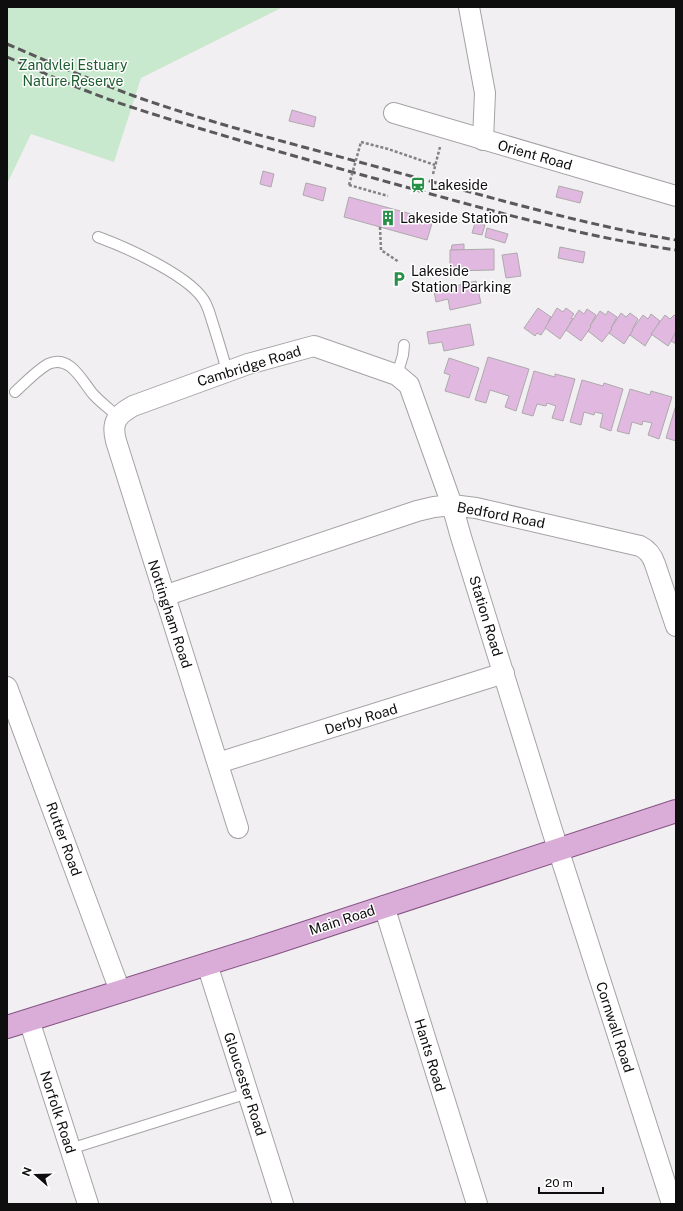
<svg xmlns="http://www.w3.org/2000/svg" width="683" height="1211" font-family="'Public Sans',sans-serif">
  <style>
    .green { fill: #c9e9ce }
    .building { fill: #e1b8df; stroke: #adaaac }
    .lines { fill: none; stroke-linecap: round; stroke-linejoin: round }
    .service-casing { stroke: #a5a2a5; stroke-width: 12 }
    .minor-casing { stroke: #a5a2a5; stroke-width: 22 }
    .primary-casing { stroke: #835282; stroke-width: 24 }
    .path { stroke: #848284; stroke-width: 2.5; stroke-dasharray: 3 2; stroke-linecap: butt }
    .service { stroke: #fff; stroke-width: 10 }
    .minor { stroke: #fff; stroke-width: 20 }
    .primary { stroke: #daadd9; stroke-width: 22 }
    .rail { stroke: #5a585a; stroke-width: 3; stroke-dasharray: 8 4; stroke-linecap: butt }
    .path-bridge { stroke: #848284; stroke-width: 2.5; stroke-dasharray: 3 2; stroke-linecap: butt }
    .labels { text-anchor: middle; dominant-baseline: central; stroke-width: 3; stroke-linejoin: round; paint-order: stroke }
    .park-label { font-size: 14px; fill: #1c5c2e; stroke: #fff }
    .street-label { font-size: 14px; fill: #0f0e0f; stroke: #fff }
    .poi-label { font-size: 14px; fill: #0f0e0f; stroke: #fff; text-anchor: start }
  </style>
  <rect width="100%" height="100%" fill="#f2eff2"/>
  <polygon class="green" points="7,7 283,7 141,78 114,162 31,134 7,184"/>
  <g class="building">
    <polygon points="292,110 316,117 314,127 289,121"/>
    <polygon points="263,171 274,174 271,187 260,184"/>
    <polygon points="306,183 326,188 323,201 303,195"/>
    <polygon points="559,186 583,192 580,203 556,197"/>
    <polygon points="349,197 433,220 427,240 344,217"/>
    <polygon points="475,223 485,225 482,235 472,233"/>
    <polygon points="487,228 508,234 505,243 485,237"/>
    <polygon points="464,244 464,250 451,250 452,245"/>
    <polygon points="560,247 585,252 583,263 558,258"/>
    <polygon points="494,249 494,270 450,271 450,250"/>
    <polygon points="517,253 521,276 506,278 502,255"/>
    <polygon points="476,281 481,303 450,310 448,299 436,302 434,291"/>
    <polygon points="538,308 551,317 548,322 549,323 541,335 537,333 535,336 524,328"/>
    <polygon points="557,308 563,312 566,308 574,314 571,318 573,319 569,324 570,324 560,339 545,328"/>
    <polygon points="587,309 596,315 590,326 591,327 581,341 566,330 579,310 584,314"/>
    <polygon points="600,311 606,315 608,311 617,317 611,328 612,329 602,342 588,331 591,327 590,326"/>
    <polygon points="621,313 626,317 630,313 638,319 632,330 633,330 624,344 609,333 612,329 611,328"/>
    <polygon points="651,314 660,321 645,346 630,335 633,330 632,330 643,315 648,319"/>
    <polygon points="665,315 670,319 674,315 676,316 676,334 668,346 651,334"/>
    <polygon points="470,324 474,345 444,351 442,342 429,344 427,332"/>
    <polygon points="676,331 676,344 671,341"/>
    <polygon points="488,357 529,369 516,411 505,407 509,396 490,390 486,403 475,400"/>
    <polygon points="449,358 479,368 469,398 445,391 450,375 444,373"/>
    <polygon points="534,371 555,377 555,374 575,379 563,421 552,418 556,406 547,403 546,406 537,404 533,416 522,413"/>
    <polygon points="582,380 603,386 604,383 623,389 611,431 600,427 603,414 595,412 594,415 584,412 581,425 570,422"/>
    <polygon points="630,389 650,395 651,391 672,397 659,439 648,435 652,423 643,421 642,425 632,422 629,434 617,431"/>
    <polygon points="676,405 676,441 666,438"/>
  </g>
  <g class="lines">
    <defs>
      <g id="service">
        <path d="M98,237C125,247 194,277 206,304C209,310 211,318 213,324C218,340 223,356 227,371"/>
        <polyline points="397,375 403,355 404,345"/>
        <path d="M15,392C25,383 36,371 48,364C70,354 82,381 93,394C100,402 110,409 118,417"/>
        <polyline points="70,1149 248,1093"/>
      </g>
      <g id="minor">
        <polyline points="469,7 485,93 483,140"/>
        <polyline points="394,113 676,196"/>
        <path d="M164,596L417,511L434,507L452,505L476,508L640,546C648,550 652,555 655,564L676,626"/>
        <polyline points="7,687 120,991"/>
        <polyline points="218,763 504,673"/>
        <path d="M238,828L116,441C111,422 117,415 133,406L248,364L314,346L397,375L409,385L452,505L461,537L552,830L672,1204"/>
        <polyline points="384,906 477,1204"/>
        <polyline points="207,964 283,1204"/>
        <polyline points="29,1020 88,1204"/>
      </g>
      <polyline id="primary" points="7,1027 271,944 676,811"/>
    </defs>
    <use href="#service" class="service-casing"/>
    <use href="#minor" class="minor-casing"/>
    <use href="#primary" class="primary-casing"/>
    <g class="path">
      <polyline points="361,142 388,149 435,165"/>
      <polyline points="433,174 440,147"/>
      <polyline points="349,185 388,196"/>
      <polyline points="380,227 381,250 399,262"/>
    </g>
    <use href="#service" class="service"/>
    <use href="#minor" class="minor"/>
    <use href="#primary" class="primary"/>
    <g class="rail">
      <path d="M7,44C49,62 91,80 134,96C222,127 313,149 403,174C494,198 584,225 676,240"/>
      <path d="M7,57C48,75 88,93 131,107C208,132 287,154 366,176C468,204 571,235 676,250"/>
    </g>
    <polyline class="path-bridge" points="349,185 361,142"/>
  </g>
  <defs>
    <symbol id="station-bare" viewBox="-9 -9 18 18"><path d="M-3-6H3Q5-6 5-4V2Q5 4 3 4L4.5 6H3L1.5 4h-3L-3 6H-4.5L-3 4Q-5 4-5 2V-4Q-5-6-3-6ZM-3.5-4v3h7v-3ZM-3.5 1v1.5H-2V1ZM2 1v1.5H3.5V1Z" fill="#279047" stroke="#fff" stroke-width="2.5" paint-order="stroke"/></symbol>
    <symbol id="building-bare" viewBox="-9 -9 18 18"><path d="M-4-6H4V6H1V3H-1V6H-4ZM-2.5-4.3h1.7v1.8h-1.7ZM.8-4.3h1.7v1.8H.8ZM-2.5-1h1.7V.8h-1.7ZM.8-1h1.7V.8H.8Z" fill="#279047" stroke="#fff" stroke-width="2.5" paint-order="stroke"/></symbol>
    <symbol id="parking-bare" viewBox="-9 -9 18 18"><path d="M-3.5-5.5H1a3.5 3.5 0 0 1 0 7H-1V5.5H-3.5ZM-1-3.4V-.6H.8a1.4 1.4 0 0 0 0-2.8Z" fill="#279047" stroke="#fff" stroke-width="2.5" paint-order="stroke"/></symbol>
  </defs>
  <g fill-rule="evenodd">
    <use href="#station-bare" x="407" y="174" width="22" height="22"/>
    <use href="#building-bare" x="377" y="207" width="22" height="22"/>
    <use href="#parking-bare" x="388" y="268" width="22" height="22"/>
  </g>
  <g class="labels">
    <g class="park-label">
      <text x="73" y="65">Zandvlei Estuary<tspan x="73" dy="16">Nature Reserve</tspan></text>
    </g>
    <g class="street-label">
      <text transform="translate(535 155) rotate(16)">Orient Road</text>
      <text transform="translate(249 366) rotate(-17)">Cambridge Road</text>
      <text transform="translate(501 515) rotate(11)">Bedford Road</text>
      <text transform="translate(170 614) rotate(72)">Nottingham Road</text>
      <text transform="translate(486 616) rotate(73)">Station Road</text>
      <text transform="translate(361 719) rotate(-17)">Derby Road</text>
      <text transform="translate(64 839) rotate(70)">Rutter Road</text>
      <text transform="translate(342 920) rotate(-18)">Main Road</text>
      <text transform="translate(615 1027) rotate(72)">Cornwall Road</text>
      <text transform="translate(430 1055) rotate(73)">Hants Road</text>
      <text transform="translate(245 1084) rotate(72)">Gloucester Road</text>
      <text transform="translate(58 1112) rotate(72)">Norfolk Road</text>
    </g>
    <g class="poi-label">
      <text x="430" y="185">Lakeside</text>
      <text x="400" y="218">Lakeside Station</text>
      <text x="411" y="271">Lakeside<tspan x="411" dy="16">Station Parking</tspan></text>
    </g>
  </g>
  <rect width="683" height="1211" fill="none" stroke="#0f0e0f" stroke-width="16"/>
  <g transform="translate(36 1175) rotate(290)" stroke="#ffffff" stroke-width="3" paint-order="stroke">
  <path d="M0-3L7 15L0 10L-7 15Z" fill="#0f0e0f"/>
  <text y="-6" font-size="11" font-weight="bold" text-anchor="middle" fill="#0f0e0f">N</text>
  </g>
  <path d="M539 1187v6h64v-6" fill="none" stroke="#0f0e0f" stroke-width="2"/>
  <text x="545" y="1187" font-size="12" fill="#0f0e0f" stroke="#ffffff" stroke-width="3" paint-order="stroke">20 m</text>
</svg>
